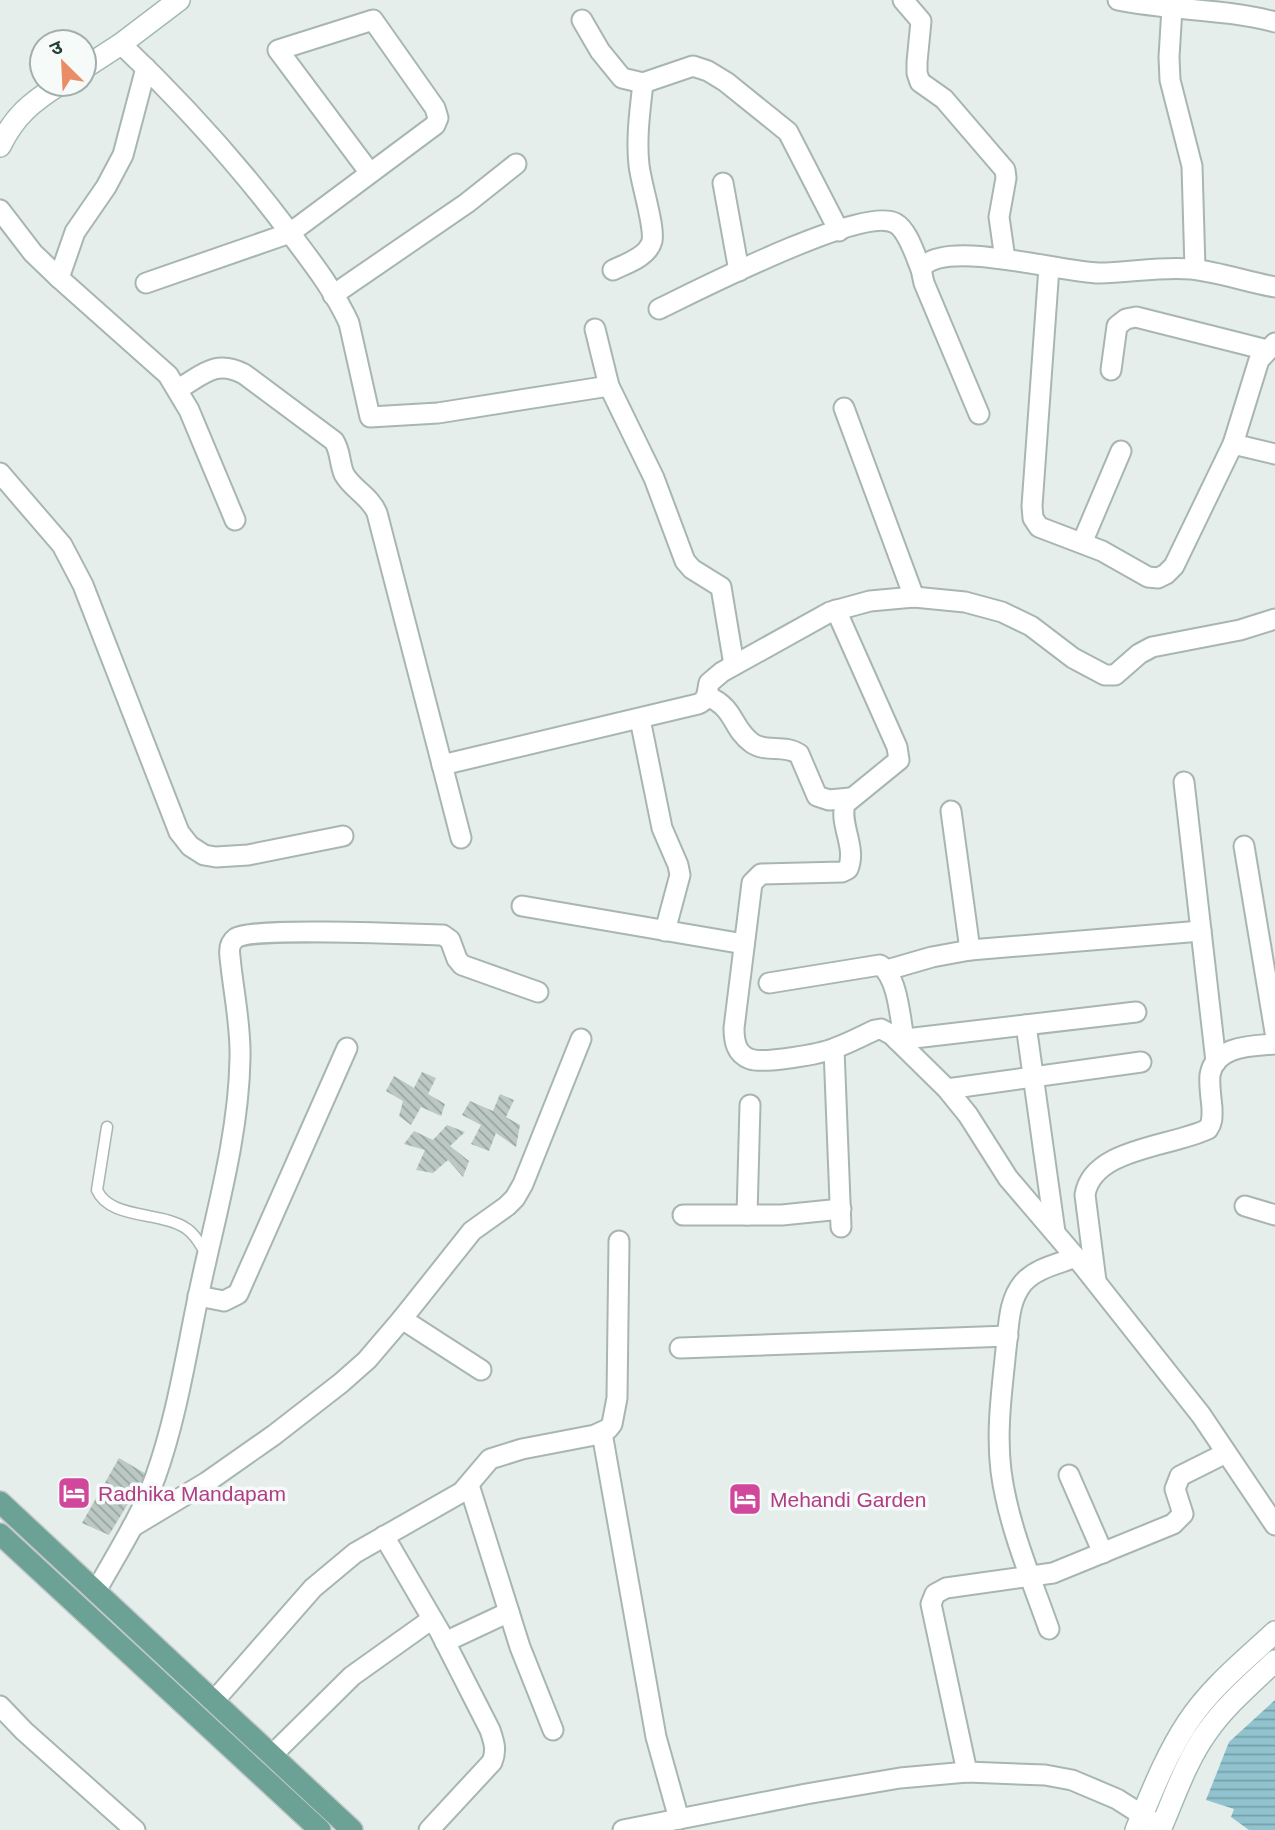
<svg xmlns="http://www.w3.org/2000/svg" width="1275" height="1830" font-family="Arial,'Noto Sans Devanagari',sans-serif">
  <style>
    .water { fill: url(#water-rules) }
    .building { fill: url(#building-back-hatch) }
    .lines { fill: none; stroke-linecap: round; stroke-linejoin: round }
    .lane-casing { stroke: #a8b6b1; stroke-width: 13 }
    .street-casing { stroke: #a8b6b1; stroke-width: 23 }
    .secondary-casing { stroke: #a4b9b3; stroke-width: 24 }
    .primary-casing { stroke: #c2c9c8; stroke-width: 24 }
    .lane { stroke: #fff; stroke-width: 10 }
    .street { stroke: #fff; stroke-width: 19 }
    .secondary { stroke: #fff; stroke-width: 21 }
    .primary { stroke: #6ca196; stroke-width: 21 }
    .labels { text-anchor: middle; dominant-baseline: central; stroke-width: 7; stroke-linejoin: round; paint-order: stroke }
    .hotel-label { font-size: 21px; fill: #b23c85; stroke: #f6faf8; text-anchor: start }
  </style>
  <defs>
    <pattern id="water-rules" width="6" height="5" patternUnits="userSpaceOnUse" patternTransform="scale(1.75)"><rect width="6" height="5" fill="#91c3cf"/><path d="M0 2.5h6" fill="none" stroke="#76a0a9"/></pattern>
    <pattern id="building-back-hatch" width="6" height="6" patternUnits="userSpaceOnUse" patternTransform="scale(1.75)"><rect width="6" height="6" fill="#bbc8c3"/><path d="M-1 5l2 2M0 0l6 6M5-1l2 2" fill="none" stroke="#98a49f"/></pattern>
  </defs>
  <rect width="100%" height="100%" fill="#e5eeea"/>
  <polygon class="water" points="1275,1700 1275,1830 1249,1830 1231,1817 1234,1809 1206,1800 1229,1742"/>
  <g class="building">
    <polygon points="422,1072 436,1078 428,1094 445,1104 441,1116 421,1107 411,1125 399,1116 403,1101 386,1091 394,1076 414,1088"/>
    <polygon points="500,1094 514,1100 506,1117 520,1125 516,1147 496,1133 489,1151 471,1144 481,1125 462,1115 470,1101 493,1111"/>
    <polygon points="447,1125 465,1132 450,1146 469,1161 463,1177 448,1160 433,1173 416,1170 425,1150 404,1144 414,1131 433,1140"/>
    <polygon points="119,1458 146,1474 109,1535 82,1523"/>
  </g>
  <g class="lines">
    <defs>
      <path id="lane" d="M107,1127L97,1190C110,1220 162,1211 187,1229C196,1235 201,1246 207,1255"/>
      <g id="street">
        <polyline points="903,0 921,21 917,62 917,73 920,82 944,99 1005,170 1006,178 999,217 1005,259"/>
        <path d="M1118,0C1171,11 1222,8 1275,22"/>
        <polyline points="1172,8 1169,57 1170,80 1192,166 1195,269"/>
        <polyline points="582,20 600,51 622,78 643,83 693,66 708,71 726,82 788,132 839,231"/>
        <path d="M121,44C182,102 239,165 290,233C311,261 334,290 349,323L370,417L438,413L609,386"/>
        <polyline points="723,183 739,271"/>
        <polyline points="0,210 33,253 59,278 75,232 106,187 123,155 146,68"/>
        <polyline points="1049,267 1032,506 1033,518 1039,527 1102,551 1148,577 1158,578 1166,574 1174,566 1233,444 1259,360 1275,343"/>
        <path d="M613,270C625,264 648,257 652,241C655,226 641,184 639,165C636,138 640,110 643,83"/>
        <polyline points="59,278 168,375 189,410 235,520"/>
        <polyline points="146,283 290,233 435,125 438,118 435,108 373,20 278,50 370,173"/>
        <polyline points="333,295 467,203 516,164"/>
        <path d="M659,309C696,291 862,206 895,223C908,230 915,255 921,269"/>
        <polyline points="595,329 609,386 654,478 685,561 692,569 721,587 734,665"/>
        <polyline points="1111,370 1117,326 1126,319 1136,317 1267,350"/>
        <path d="M178,389C203,375 215,359 244,374L334,441C341,452 339,462 344,474C352,489 370,496 377,513L461,838"/>
        <polyline points="844,408 914,597"/>
        <path d="M979,414L924,283L921,269C942,237 1062,273 1099,273C1129,273 1160,266 1191,269C1219,272 1247,282 1275,287"/>
        <polyline points="1233,444 1275,454"/>
        <polyline points="0,473 62,545 83,585 179,832 190,846 204,855 216,857 248,855 343,836"/>
        <polyline points="1082,543 1121,451"/>
        <path d="M836,610L897,747L899,760L845,804C839,825 857,847 848,869L842,872L761,874L752,883L734,1028C734,1041 736,1054 750,1059C764,1064 821,1054 835,1048C849,1043 862,1036 875,1030L881,1029L892,1035L947,1089L968,1115L1008,1178L1084,1267L1201,1415L1275,1525"/>
        <path d="M707,696C736,708 731,728 752,743C766,753 784,744 799,754L817,796L829,800L850,798"/>
        <polyline points="640,719 662,828 678,865 680,875 665,931"/>
        <path d="M442,765L698,704C708,700 707,692 709,683L722,672L830,612L870,601L914,597L965,602L1002,612L1031,626L1073,658L1105,675H1115L1139,654L1152,647L1240,630L1275,619"/>
        <polyline points="1184,782 1216,1062"/>
        <polyline points="951,811 970,950"/>
        <polyline points="1244,846 1275,1032"/>
        <polyline points="522,906 744,944"/>
        <polyline points="887,970 932,957 970,950 1201,931"/>
        <path d="M769,983L880,965C898,977 900,1018 904,1039"/>
        <polyline points="1026,1025 1055,1232"/>
        <polyline points="897,1040 1136,1012"/>
        <polyline points="834,1049 841,1227"/>
        <polyline points="947,1089 1141,1062"/>
        <polyline points="1245,1206 1275,1215"/>
        <polyline points="683,1215 782,1215 841,1209"/>
        <polyline points="747,1215 750,1105"/>
        <path d="M1096,1281L1085,1195C1092,1148 1171,1147 1208,1129C1213,1122 1212,1116 1212,1108C1211,1097 1209,1085 1210,1075C1215,1045 1253,1046 1275,1044"/>
        <polyline points="198,1296 224,1301 238,1294 347,1048"/>
        <polyline points="402,1319 481,1370"/>
        <polyline points="680,1348 1008,1336"/>
        <polyline points="602,1433 656,1737 679,1819"/>
        <polyline points="1069,1475 1103,1553"/>
        <polyline points="469,1485 520,1647 553,1730"/>
        <polyline points="132,1527 207,1482 274,1435 341,1383 367,1360 402,1319 472,1231 507,1206 515,1198 523,1184 581,1039"/>
        <path d="M384,1536L440,1632L490,1730C494,1742 497,1750 492,1762L429,1830"/>
        <path d="M96,1591C116,1555 140,1518 155,1478C180,1409 189,1333 206,1261C221,1195 239,1126 240,1058C241,1024 233,990 230,957C229,950 229,943 236,938C251,927 414,934 443,935L450,940L457,959L462,965L538,992"/>
        <path d="M1049,1629C1031,1578 1008,1525 1001,1471C996,1430 1002,1390 1006,1349C1009,1326 1008,1301 1023,1283C1036,1268 1058,1264 1076,1257"/>
        <polyline points="445,1642 509,1612"/>
        <polyline points="213,1702 313,1588 355,1553 462,1492 490,1459 522,1449 595,1435 608,1429 612,1424 617,1398 619,1241"/>
        <polyline points="0,1706 24,1731 135,1830"/>
        <polyline points="271,1756 352,1676 432,1619"/>
        <polyline points="967,1772 931,1604 935,1594 946,1588 1053,1573 1173,1524 1183,1514 1175,1489 1180,1476 1226,1453"/>
        <polyline points="623,1830 806,1794 900,1778 967,1772 1045,1775 1072,1780 1117,1799 1161,1827"/>
      </g>
      <g id="secondary">
        <polyline points="84,68 121,44 179,0"/>
        <path d="M0,146C15,115 32,102 60,84"/>
        <path d="M1136,1830C1151,1794 1166,1755 1188,1722C1211,1687 1245,1660 1275,1632"/>
        <path d="M1160,1830C1174,1798 1186,1761 1207,1732C1226,1705 1251,1684 1275,1661"/>
      </g>
      <g id="primary">
        <polyline points="0,1502 352,1830"/>
        <polyline points="0,1534 320,1830"/>
      </g>
    </defs>
    <use href="#lane" class="lane-casing"/>
    <use href="#street" class="street-casing"/>
    <use href="#secondary" class="secondary-casing"/>
    <use href="#primary" class="primary-casing"/>
    <use href="#lane" class="lane"/>
    <use href="#street" class="street"/>
    <use href="#secondary" class="secondary"/>
    <use href="#primary" class="primary"/>
  </g>
  <defs>
    <symbol id="hotel-square" viewBox="-11 -11 22 22"><rect x="-9" y="-9" width="18" height="18" rx="4" fill="#d1479c" stroke="#f6faf8"/><path d="M-6-4.5h1.5V1H6V5H4.5V3h-9V5H-6ZM-4 0a1.8 1.8 0 1 1 3.6 0ZM.5 0V-2.5h3Q6-2.5 6 0Z" fill="#fff"/></symbol>
  </defs>
  <g fill-rule="evenodd">
    <use href="#hotel-square" x="55" y="1474" width="38" height="38"/>
    <use href="#hotel-square" x="726" y="1480" width="38" height="38"/>
  </g>
  <g class="labels">
    <g class="hotel-label">
      <text x="98" y="1493">Radhika Mandapam</text>
      <text x="770" y="1499">Mehandi Garden</text>
    </g>
  </g>
  <g transform="translate(63 63) rotate(336)"><circle r="33" fill="#f6faf8" stroke="#a2afac" stroke-width="2"/>
  <path d="M0-5L12 26L0 18L-12 26Z" fill="#ea8d67"/>
  <text y="-10" font-size="19" font-weight="bold" text-anchor="middle" fill="#253f39">उ</text>
  </g>
</svg>
